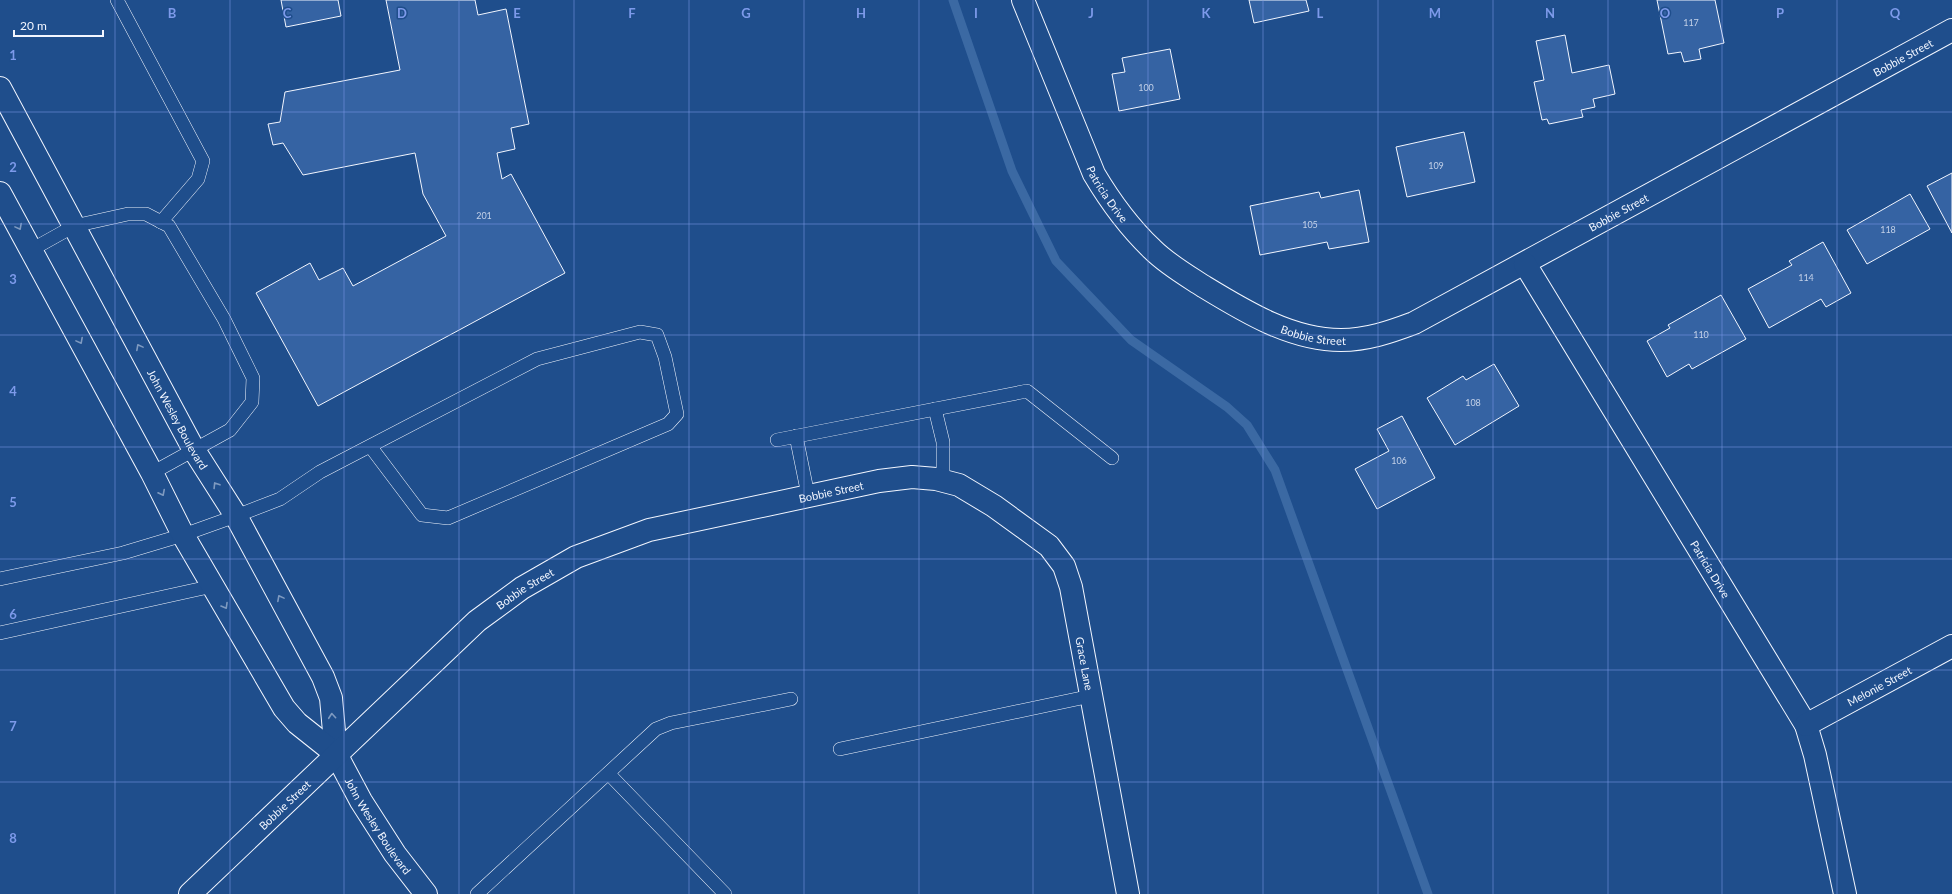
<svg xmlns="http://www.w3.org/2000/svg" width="1952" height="894" font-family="Lato,sans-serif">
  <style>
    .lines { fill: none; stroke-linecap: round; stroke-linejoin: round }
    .stream { stroke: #3b69a3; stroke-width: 9 }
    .building { fill: #3563a3; stroke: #f2f6ff }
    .lane-casing { stroke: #f2f6ff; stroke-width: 14 }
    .street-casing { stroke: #f2f6ff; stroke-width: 24 }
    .lane { stroke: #1f4e8c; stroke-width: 13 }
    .street { stroke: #1f4e8c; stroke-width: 22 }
    .oneway { stroke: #7e9ac0 }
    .grid { fill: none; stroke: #7d9aea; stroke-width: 1; stroke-opacity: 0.55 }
    .labels { text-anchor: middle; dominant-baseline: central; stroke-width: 3; stroke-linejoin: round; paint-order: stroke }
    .number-label { font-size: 9px; fill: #c3d1e8 }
    .street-label { font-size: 11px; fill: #f2f6ff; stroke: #1f4e8c }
    .grid-label { font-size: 13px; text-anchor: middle; font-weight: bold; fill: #7d9aea; stroke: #1f4e8c; stroke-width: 3; stroke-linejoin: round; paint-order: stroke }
  </style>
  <rect width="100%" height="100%" fill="#1f4e8c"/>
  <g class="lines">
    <polyline class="stream" points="953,0 1012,171 1056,261 1131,340 1227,407 1247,425 1275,470 1428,894"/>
  </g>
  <g class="building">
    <polygon points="281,0 338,0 341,16 286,27"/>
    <polygon points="386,0 475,0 478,15 506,9 529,124 511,128 515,149 497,153 502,179 511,174 565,273 318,406 256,293 310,263 319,280 343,268 353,286 446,236 423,194 415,153 303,175 283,143 273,145 268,124 280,122 285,92 400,70"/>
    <polygon points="1249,0 1306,0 1309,11 1254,23"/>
    <polygon points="1657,0 1715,0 1724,43 1699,49 1701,59 1684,62 1681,52 1668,54"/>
    <polygon points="1565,35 1572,73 1609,65 1615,94 1593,99 1595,107 1581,110 1583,117 1549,124 1547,119 1542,120 1534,82 1544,80 1536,41"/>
    <polygon points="1170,49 1180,99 1119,111 1112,74 1125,72 1122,58"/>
    <polygon points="1464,132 1475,182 1407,197 1396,147"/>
    <polygon points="1952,173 1952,233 1927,186"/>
    <polygon points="1359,190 1369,242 1329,249 1327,242 1260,255 1250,206 1319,192 1321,198"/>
    <polygon points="1910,194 1930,229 1867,264 1847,230"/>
    <polygon points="1823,242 1851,293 1826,307 1821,299 1769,328 1748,289 1792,265 1789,261"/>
    <polygon points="1721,295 1746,339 1692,369 1689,364 1667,377 1647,341 1670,328 1668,325"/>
    <polygon points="1494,364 1519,406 1455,445 1427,398 1463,376 1466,380"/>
    <polygon points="1402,416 1435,478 1377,509 1355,469 1389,451 1377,429"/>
  </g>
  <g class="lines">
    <defs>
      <g id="lane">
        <polyline points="117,0 203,161 198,179 161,222"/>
        <polyline points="31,250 74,226 128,214 146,214 169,226 224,319 253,378 252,402 230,430 152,473"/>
        <polyline points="935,409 943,442 943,481"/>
        <polyline points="796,436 808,495"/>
        <polyline points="777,440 1027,391 1112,458"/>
        <polyline points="0,579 123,553 183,535 236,516 280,499 320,472 537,359 640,332 657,335 665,357 677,414 668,424 448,518 422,515 370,446"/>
        <polyline points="0,633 213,586"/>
        <polyline points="840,749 1091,696"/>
        <polyline points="609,774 725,894"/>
        <polyline points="477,894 656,729 671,723 791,699"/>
      </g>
      <g id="street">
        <path id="s1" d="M1023,0L1094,174C1110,201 1129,227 1152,249C1167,264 1186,275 1203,286C1244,311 1291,340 1341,340C1367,340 1390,332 1414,323L1952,30"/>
        <path id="s2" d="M0,88L194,450L236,516L323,677L331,698L336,754L361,801L395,854L426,894"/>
        <polyline points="0,193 152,473 183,535 284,708 297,723 336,754"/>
        <path id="s3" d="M1525,264L1806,725L1815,755L1845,894"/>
        <path id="s4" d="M1806,725L1952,646"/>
        <path id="s5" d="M190,894L477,621L522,588L576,557L649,530L879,481L912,477L936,479L959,485L994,506L1049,546L1064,566L1071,587L1128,894"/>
      </g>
    </defs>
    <use href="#lane" class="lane-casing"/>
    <use href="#street" class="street-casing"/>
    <use href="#lane" class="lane"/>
    <use href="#street" class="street"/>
  </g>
  <defs><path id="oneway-chevron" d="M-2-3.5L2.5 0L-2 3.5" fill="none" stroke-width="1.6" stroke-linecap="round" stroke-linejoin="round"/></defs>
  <g class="oneway">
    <use href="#oneway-chevron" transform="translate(19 227) rotate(62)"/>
    <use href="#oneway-chevron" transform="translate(80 341) rotate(62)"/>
    <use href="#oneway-chevron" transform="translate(139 347) rotate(-118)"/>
    <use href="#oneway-chevron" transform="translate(216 485) rotate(-122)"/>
    <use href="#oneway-chevron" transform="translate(162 493) rotate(63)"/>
    <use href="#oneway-chevron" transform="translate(280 598) rotate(-118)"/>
    <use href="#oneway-chevron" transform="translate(225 606) rotate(60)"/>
    <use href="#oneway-chevron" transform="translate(332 716) rotate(-95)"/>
  </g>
  <path class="grid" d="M115,0V894M230,0V894M344,0V894M459,0V894M574,0V894M689,0V894M804,0V894M919,0V894M1033,0V894M1148,0V894M1263,0V894M1378,0V894M1493,0V894M1608,0V894M1722,0V894M1837,0V894M0,112H1952M0,224H1952M0,335H1952M0,447H1952M0,559H1952M0,670H1952M0,782H1952"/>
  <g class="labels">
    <g class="number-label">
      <text x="1691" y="22">117</text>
      <text x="1146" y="87">100</text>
      <text x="1436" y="165">109</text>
      <text x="484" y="215">201</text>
      <text x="1310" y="224">105</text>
      <text x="1888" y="229">118</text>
      <text x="1806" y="277">114</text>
      <text x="1701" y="334">110</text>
      <text x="1473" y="402">108</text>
      <text x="1399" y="460">106</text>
    </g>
    <g class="street-label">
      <text stroke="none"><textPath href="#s1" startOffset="1128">Bobbie Street</textPath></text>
      <text stroke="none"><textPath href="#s1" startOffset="212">Patricia Drive</textPath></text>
      <text stroke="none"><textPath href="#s1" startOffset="804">Bobbie Street</textPath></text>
      <text stroke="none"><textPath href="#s1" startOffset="468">Bobbie Street</textPath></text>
      <text stroke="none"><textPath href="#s2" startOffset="376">John Wesley Boulevard</textPath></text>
      <text stroke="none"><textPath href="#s5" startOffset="778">Bobbie Street</textPath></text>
      <text stroke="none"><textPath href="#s3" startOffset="357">Patricia Drive</textPath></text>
      <text stroke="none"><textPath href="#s5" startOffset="454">Bobbie Street</textPath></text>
      <text stroke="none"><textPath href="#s5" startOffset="1142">Grace Lane</textPath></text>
      <text stroke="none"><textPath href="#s4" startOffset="83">Melonie Street</textPath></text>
      <text stroke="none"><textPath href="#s5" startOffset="130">Bobbie Street</textPath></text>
      <text stroke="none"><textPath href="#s2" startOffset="834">John Wesley Boulevard</textPath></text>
    </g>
  </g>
  <g class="grid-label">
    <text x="172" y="18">B</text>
    <text x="287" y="18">C</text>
    <text x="402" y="18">D</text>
    <text x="517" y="18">E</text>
    <text x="632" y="18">F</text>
    <text x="746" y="18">G</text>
    <text x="861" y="18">H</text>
    <text x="976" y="18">I</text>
    <text x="1091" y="18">J</text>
    <text x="1206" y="18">K</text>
    <text x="1320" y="18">L</text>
    <text x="1435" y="18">M</text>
    <text x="1550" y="18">N</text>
    <text x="1665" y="18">O</text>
    <text x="1780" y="18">P</text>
    <text x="1895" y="18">Q</text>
    <text x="13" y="60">1</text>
    <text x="13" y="172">2</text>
    <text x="13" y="284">3</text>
    <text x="13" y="396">4</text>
    <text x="13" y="507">5</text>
    <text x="13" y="619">6</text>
    <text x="13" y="731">7</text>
    <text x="13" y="843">8</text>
  </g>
  <path d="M14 30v6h89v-6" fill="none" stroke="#f2f6ff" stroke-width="2"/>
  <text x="20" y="30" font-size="12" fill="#f2f6ff" stroke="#1f4e8c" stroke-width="3" paint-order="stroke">20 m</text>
</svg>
